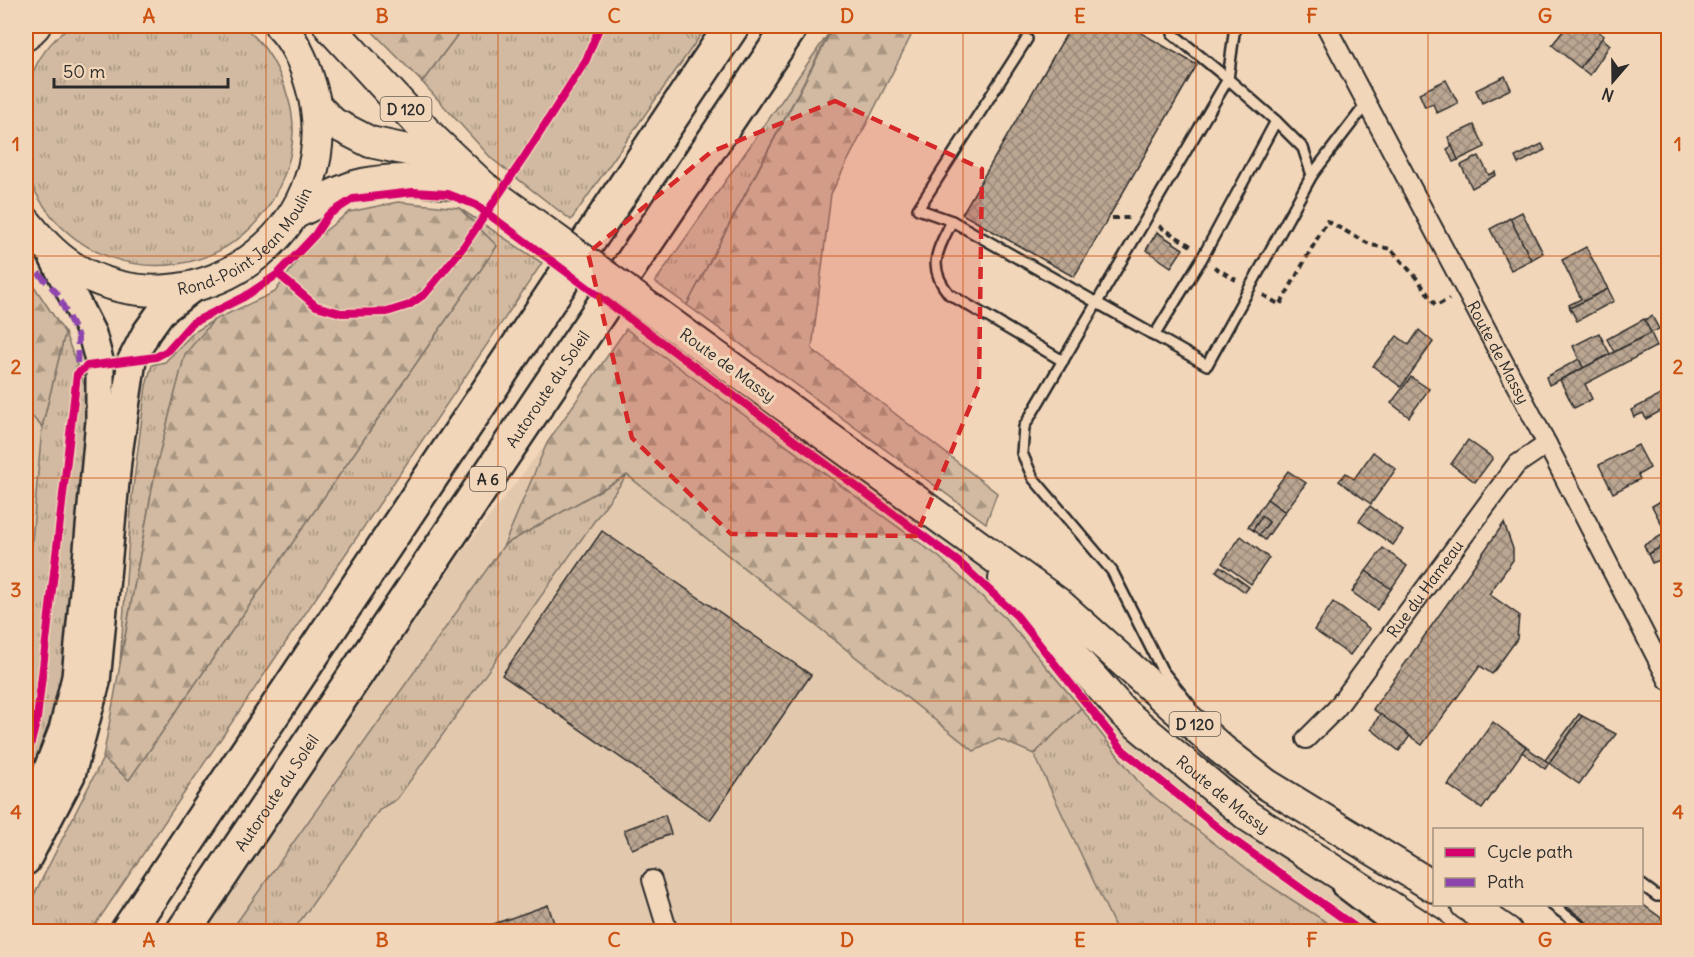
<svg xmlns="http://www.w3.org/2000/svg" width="1694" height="957" font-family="Delius,sans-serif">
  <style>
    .built { fill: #e2c8ad }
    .grass { fill: url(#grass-tufts); stroke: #7e7266; stroke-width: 1.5 }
    .forest { fill: url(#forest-firs); stroke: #7e7266; stroke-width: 1.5 }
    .building { fill: url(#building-cross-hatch); stroke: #2b2b2b; stroke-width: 1.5 }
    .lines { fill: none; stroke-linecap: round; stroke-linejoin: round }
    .service-casing { stroke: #2b2b2b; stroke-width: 14 }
    .minor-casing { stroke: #2b2b2b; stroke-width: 22 }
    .secondary-casing { stroke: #2b2b2b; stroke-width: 32 }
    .primary-casing { stroke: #2b2b2b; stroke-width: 34 }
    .motorway-casing { stroke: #2b2b2b; stroke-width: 38 }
    .path { stroke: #2b2b2b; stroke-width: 4; stroke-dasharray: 6 4.5; stroke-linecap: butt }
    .service { stroke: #f2d6b9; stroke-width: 9 }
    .minor { stroke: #f2d6b9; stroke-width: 18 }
    .secondary { stroke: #f2d6b9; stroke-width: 27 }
    .primary { stroke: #f2d6b9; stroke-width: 30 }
    .motorway { stroke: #f2d6b9; stroke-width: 33 }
    .primary-bridge-casing { stroke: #2b2b2b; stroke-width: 34; stroke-linecap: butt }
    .primary-bridge { stroke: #f2d6b9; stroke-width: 30 }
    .quiet { stroke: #8e44ad; stroke-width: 6; stroke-dasharray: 12 6; stroke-linecap: butt }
    .cycleway-casing { stroke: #f2d6b9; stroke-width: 11 }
    .cycleway { stroke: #d6006c; stroke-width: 8 }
    .marked { fill: #d62828; fill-opacity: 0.2; stroke: #d62828; stroke-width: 4.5; stroke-dasharray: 12 8; stroke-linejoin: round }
    .grid { fill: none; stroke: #cc5211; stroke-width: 1.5; stroke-opacity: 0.55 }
    .labels { text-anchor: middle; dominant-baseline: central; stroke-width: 6; stroke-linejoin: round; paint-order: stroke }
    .shield { fill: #f2d6b9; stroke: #675e56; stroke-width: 1.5 }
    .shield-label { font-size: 15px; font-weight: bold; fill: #2b2b2b }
    .street-label { font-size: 16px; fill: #2b2b2b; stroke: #f2d6b9 }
    .neatline { fill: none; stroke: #cc5211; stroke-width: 2 }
    .grid-label { font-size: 20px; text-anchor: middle; font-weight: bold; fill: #cc5211 }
  </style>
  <defs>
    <pattern id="grass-tufts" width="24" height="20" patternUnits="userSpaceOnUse" patternTransform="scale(1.5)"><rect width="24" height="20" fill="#d1baa1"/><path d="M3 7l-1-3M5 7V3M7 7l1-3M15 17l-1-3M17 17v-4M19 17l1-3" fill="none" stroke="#aa9783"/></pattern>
    <pattern id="forest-firs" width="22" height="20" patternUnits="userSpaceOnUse" patternTransform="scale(1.5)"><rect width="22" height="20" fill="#d1baa1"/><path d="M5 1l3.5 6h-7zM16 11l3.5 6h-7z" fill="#aa9783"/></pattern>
    <pattern id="building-cross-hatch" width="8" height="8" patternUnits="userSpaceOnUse" patternTransform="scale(1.5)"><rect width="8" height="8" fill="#bba692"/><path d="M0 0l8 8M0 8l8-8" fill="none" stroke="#988777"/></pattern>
  </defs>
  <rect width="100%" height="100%" fill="#f2d6b9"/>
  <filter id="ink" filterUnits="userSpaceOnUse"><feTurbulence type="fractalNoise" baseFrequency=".0167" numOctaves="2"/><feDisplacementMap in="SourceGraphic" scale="12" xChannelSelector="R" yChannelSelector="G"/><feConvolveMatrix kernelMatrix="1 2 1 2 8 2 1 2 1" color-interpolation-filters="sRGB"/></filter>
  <g filter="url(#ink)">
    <g class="built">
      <polygon points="648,299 970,541 1124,713 1430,932 206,932 461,553 547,443"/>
      <polygon points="26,410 42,427 26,610"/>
    </g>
    <g class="grass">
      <path d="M70,26H242C268,44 281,72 289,101C297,129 292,159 280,185C241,276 121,293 55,220C35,197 26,178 26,147C26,93 24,62 70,26Z"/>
      <polygon points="464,26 707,26 571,220 492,159 422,82"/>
      <polygon points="831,30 687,305 655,282"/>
      <polygon points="459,208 542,263 91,931 26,931 26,911 103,758 129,780 497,246"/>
      <polygon points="214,320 185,355 156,467 120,664 132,496 146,386 152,365 165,362 193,333"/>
      <polygon points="65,333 89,397 70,620 60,702 26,793 26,610 42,427"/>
      <polygon points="627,475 397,799 380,809 293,931 230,932 504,545"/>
      <polygon points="1081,708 1144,789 1263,881 1340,931 1117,931 1034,754"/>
    </g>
    <g class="forest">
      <polygon points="367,26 464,26 422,82"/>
      <polygon points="834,26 916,26 831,194 812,349 997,493 986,523 687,305"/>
      <polygon points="398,202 459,208 497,246 129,780 103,758 156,467 185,354 214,320 275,292 311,242 349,212"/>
      <polygon points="26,274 65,333 42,427 26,410"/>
      <polygon points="626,329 939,557 1005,618 1081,708 1034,754 999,739 974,751 627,475 504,545 547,443"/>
    </g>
    <g class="building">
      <polygon points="1071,26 1129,26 1197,65 1074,277 962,214"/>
      <polygon points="1567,26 1591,26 1604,36 1580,68 1552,45"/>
      <polygon points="1602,38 1610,45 1590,75 1580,68"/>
      <polygon points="1505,76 1511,89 1482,103 1476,90"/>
      <polygon points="1446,80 1458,103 1437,113 1433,104 1425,107 1419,93"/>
      <polygon points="1474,125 1485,147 1458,160 1448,137"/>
      <polygon points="1542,144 1545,150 1518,164 1515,157"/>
      <polygon points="1452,146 1458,160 1453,162 1447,149"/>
      <polygon points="1479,156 1489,175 1495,172 1496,175 1472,188 1461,165"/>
      <polygon points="1522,212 1543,253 1531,260 1510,218"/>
      <polygon points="1510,218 1531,260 1511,270 1490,229"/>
      <polygon points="1157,232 1183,249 1171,267 1146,250"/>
      <polygon points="1586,247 1608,289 1570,308 1569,305 1581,299 1562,260"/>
      <polygon points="1608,289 1614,301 1577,321 1570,308"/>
      <polygon points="1652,316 1659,329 1651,333 1644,320"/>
      <polygon points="1644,319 1651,333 1614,352 1607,339"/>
      <polygon points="1419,330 1433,342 1401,387 1373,366 1397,336 1409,345"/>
      <polygon points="1599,333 1610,354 1583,368 1573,346"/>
      <polygon points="1651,333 1657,346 1585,384 1592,399 1574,408 1560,380"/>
      <polygon points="1579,359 1583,368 1549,385 1546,377"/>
      <polygon points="1411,377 1429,389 1409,417 1391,403"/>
      <polygon points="1668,391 1668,407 1646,419 1643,413 1634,417 1631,410"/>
      <polygon points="1468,440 1493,458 1475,482 1451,464"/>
      <polygon points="1638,445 1650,468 1638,475 1640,479 1613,493 1599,465"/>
      <polygon points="1373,452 1396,469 1371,504 1339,481 1346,473 1354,479"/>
      <polygon points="1288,471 1306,483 1285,512 1267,499"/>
      <polygon points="1668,497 1668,543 1648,554 1644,545 1666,533 1652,506"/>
      <polygon points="1267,499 1285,512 1265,540 1259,535 1269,522 1262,516 1253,530 1248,527"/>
      <polygon points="1370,506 1403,531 1393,545 1359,521"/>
      <polygon points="1262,516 1269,522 1259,535 1253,530"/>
      <polygon points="1504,523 1513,549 1513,560 1489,594 1519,615 1517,639 1492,674 1480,666 1422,745 1373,709"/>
      <polygon points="602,531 811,675 710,820 502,675"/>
      <polygon points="1241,536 1269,558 1251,584 1222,563"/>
      <polygon points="1668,543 1668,557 1652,563 1648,554"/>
      <polygon points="1383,548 1407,566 1391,589 1366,571"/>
      <polygon points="1220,566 1249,587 1245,592 1216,571"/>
      <polygon points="1366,571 1391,589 1377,610 1352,592"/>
      <polygon points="1333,602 1370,629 1350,655 1314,630"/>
      <polygon points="1380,714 1410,736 1399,751 1371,729"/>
      <polygon points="1579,714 1582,716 1549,763 1545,760"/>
      <polygon points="1582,716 1616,734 1579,784 1549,763"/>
      <polygon points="1493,722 1526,747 1482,809 1448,785"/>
      <polygon points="1526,747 1549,763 1545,769 1522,752"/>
      <polygon points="665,815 671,834 632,849 624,830"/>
      <polygon points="1564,904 1642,904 1668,923 1668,932 1599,932"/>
      <polygon points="548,905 557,932 471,932"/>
    </g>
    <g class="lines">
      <defs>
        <g id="service">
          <polyline points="1173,34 1228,79 1235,26"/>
          <polyline points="952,221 918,209 1027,39"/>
          <polyline points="1154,336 1201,260 1276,121"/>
          <path d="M1063,361L949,294C926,266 938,250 952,221L1207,365L1312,175L1367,103"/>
          <polyline points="1190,705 1162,670 1112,571 1033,478 1022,453 1024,427 1228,79 1276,121 1303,148 1312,175"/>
          <polyline points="1642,885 1657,896 1668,896"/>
          <polyline points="1338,890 1393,932"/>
          <polyline points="1551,904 1588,932"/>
        </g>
        <g id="minor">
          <path id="s1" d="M1326,26L1547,444L1668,680"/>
          <path id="s2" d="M1306,739L1336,709L1516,465L1547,444"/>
          <polyline points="652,880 668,932"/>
        </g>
        <g id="secondary">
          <polyline points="26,818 39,792 63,730 76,677 100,421 100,364 92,334 50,251"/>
          <polyline points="26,861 71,775 96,682 117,461 132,360 146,333 161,312 195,286"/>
        </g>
        <g id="primary">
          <polyline points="329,26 433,139 485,188"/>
          <polyline points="26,35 35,26"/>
          <polyline points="317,107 333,123 370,142 426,154 452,169"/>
          <path d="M296,213C315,204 335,192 355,186C399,174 442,183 485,188"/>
          <path id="s3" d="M26,222C42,242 59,261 83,273C208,336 350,220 311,86C305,65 295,41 280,26"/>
          <polyline points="710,352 1058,603 1221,749 1266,784 1434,887"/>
          <path id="s4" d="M1004,579L1124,713L1248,816L1430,932"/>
          <polyline points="1466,904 1507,932"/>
        </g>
        <g id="motorway">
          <polyline points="127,932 732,26"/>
          <path id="s5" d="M183,932L791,26"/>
        </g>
      </defs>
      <use href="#service" class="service-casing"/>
      <use href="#minor" class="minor-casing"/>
      <use href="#secondary" class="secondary-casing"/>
      <use href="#primary" class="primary-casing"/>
      <use href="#motorway" class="motorway-casing"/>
      <g class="path">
        <polyline points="1112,218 1129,218"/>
        <polyline points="1159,226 1191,246"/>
        <polyline points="1214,267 1236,280"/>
        <polyline points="1263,295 1280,305 1327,221 1371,245 1391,249 1419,281 1436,306 1449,299"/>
      </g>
      <use href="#service" class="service"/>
      <use href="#minor" class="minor"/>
      <use href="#secondary" class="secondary"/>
      <use href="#primary" class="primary"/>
      <use href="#motorway" class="motorway"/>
      <defs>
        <polyline id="primary-bridge" points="485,188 710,352"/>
      </defs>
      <use href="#primary-bridge" class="primary-bridge-casing"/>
      <use href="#primary-bridge" class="primary-bridge"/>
      <polyline class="quiet" points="26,260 57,293 78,337 77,374"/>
      <defs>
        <g id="cycleway">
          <polyline points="278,274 316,306 341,313 387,312 409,305 425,294 464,246 525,156 586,60 600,26"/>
          <polyline points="26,762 37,719 77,374 87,366 156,357 167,351 192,323 244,297 278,274 315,235 328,215 353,199 413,192 448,194 476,205 960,563 1017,616 1123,750 1228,836 1362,932"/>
        </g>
      </defs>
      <use href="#cycleway" class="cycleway-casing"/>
      <use href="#cycleway" class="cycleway"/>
    </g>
  </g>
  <path class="marked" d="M835,101L982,169L979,385L916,536L731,534L632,438L588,253L711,152Z"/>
  <path class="grid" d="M266,26V932M498,26V932M731,26V932M963,26V932M1196,26V932M1428,26V932M26,256H1668M26,478H1668M26,701H1668"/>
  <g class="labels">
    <g class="shield">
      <rect x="380.5" y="97" width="51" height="24" rx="4.5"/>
      <rect x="470" y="467" width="36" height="24" rx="4.5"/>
      <rect x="1169.5" y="712" width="51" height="24" rx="4.5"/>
    </g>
    <g class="shield-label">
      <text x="406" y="109">D 120</text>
      <text x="488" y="479">A 6</text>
      <text x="1195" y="724">D 120</text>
    </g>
    <g class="street-label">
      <text stroke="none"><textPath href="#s3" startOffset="260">Rond-Point Jean Moulin</textPath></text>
      <text stroke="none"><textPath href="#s1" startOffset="369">Route de Massy</textPath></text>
      <text transform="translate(728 365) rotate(36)">Route de Massy</text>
      <text stroke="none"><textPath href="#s5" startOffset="654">Autoroute du Soleil</textPath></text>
      <text stroke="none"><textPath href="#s2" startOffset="192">Rue du Hameau</textPath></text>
      <text stroke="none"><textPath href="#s5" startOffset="168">Autoroute du Soleil</textPath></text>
      <text stroke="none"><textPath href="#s4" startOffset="308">Route de Massy</textPath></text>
    </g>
  </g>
  <rect width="1694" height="957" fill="none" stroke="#f2d6b9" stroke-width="66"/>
  <rect x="1433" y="828" width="210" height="78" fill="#f2d6b9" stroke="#a29280" stroke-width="1.5"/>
  <rect x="1445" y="848" width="30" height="9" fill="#d6006c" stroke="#a29280" stroke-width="1.5"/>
  <text x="1487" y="858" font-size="18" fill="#2b2b2b">Cycle path</text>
  <rect x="1445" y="878" width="30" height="9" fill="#8e44ad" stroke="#a29280" stroke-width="1.5"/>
  <text x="1487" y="888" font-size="18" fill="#2b2b2b">Path</text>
  <g transform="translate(1613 81) rotate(200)" stroke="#f2d6b9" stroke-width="4.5" paint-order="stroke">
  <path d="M0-4.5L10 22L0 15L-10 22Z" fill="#2b2b2b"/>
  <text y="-9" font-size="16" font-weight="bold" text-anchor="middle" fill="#2b2b2b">N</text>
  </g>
  <path d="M54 78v9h174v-9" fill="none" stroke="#2b2b2b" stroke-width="3"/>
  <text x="63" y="78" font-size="18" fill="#2b2b2b" stroke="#f2d6b9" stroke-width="4.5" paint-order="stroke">50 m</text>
  <rect x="33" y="33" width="1628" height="891" class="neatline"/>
  <g class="grid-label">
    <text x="149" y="23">A</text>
    <text x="382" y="23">B</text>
    <text x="614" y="23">C</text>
    <text x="847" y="23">D</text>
    <text x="1080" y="23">E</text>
    <text x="1312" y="23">F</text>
    <text x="1545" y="23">G</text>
    <text x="16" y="151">1</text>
    <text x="1678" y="151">1</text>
    <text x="16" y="374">2</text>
    <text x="1678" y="374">2</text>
    <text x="16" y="597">3</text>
    <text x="1678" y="597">3</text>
    <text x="16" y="819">4</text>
    <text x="1678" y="819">4</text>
    <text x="149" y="947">A</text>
    <text x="382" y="947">B</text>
    <text x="614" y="947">C</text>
    <text x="847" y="947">D</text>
    <text x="1080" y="947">E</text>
    <text x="1312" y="947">F</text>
    <text x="1545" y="947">G</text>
  </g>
</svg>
